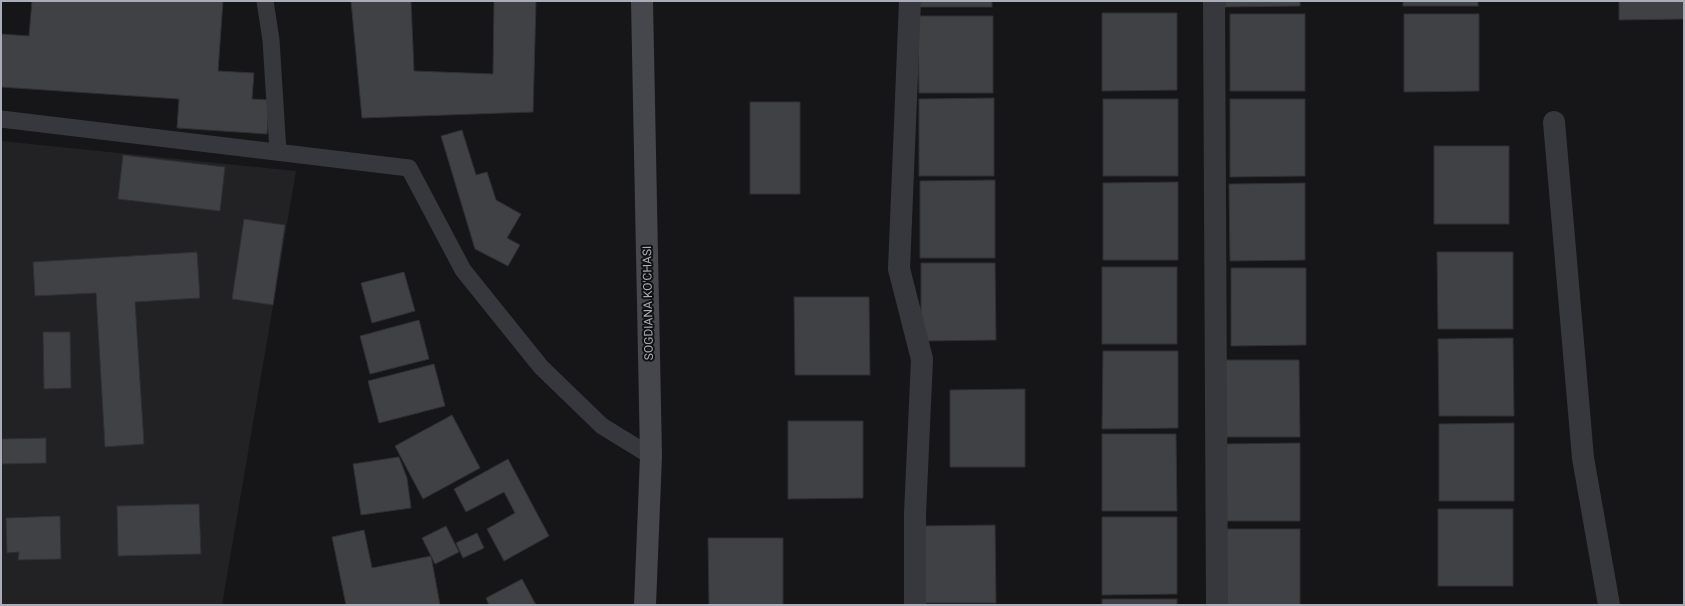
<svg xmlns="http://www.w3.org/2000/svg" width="1685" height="606" font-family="Roboto,sans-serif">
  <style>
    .built { fill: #222225 }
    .building { fill: #404145; stroke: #303034 }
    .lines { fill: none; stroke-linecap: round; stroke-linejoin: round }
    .lane { stroke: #37383d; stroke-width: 17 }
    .street { stroke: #37383d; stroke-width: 22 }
    .secondary { stroke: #45474d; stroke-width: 22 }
    .labels { text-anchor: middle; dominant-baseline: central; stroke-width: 4; stroke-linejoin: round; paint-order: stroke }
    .street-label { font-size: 12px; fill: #a8adb8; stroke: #111113 }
  </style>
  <rect width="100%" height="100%" fill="#161618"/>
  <polygon class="built" points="1,141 296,171 222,605 1,605"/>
  <g class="building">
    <polygon points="32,1 223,1 218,71 254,73 252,99 269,100 267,134 177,128 179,99 1,87 1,34 29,36"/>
    <polygon points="351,1 411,1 414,71 493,74 494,1 536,1 533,112 362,118"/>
    <rect x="917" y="1" width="75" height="6"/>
    <polygon points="1225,1 1300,1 1300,6 1225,7"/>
    <rect x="1403" y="1" width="75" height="5"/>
    <polygon points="1619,1 1684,1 1684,19 1619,20"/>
    <polygon points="1102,13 1177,13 1177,90 1102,91"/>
    <rect x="1230" y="14" width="75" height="77"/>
    <polygon points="1404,14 1479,14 1479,91 1404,92"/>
    <polygon points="918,16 993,16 993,93 919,93"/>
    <polygon points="994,98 994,176 919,176 919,99"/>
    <rect x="1103" y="99" width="75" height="77"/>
    <polygon points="1230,99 1305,99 1305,176 1230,177"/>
    <rect x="750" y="102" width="50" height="92"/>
    <polygon points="462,130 476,175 487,172 496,200 521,214 507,238 520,245 508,266 475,249 441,136"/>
    <rect x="1434" y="146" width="75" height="78"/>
    <polygon points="123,155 225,167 220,211 118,199"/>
    <polygon points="995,180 995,258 920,258 920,181"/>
    <polygon points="1178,182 1178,260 1103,260 1103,183"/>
    <polygon points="1305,183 1305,260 1230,261 1229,184"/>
    <polygon points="244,219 285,225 273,305 232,299"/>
    <polygon points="197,252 200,298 135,302 144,444 105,447 96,293 35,296 33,262"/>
    <polygon points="1437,252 1513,252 1513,329 1438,329"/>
    <polygon points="921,263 995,263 996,340 921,341"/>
    <rect x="1102" y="267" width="75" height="77"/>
    <polygon points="1231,268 1306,268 1306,345 1231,346"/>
    <polygon points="404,272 415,311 372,323 361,283"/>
    <polygon points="794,297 869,297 870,375 795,375"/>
    <polygon points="419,320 429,359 370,374 360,336"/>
    <polygon points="43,332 70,332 71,388 44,389"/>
    <polygon points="1513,338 1514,416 1439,416 1438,339"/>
    <polygon points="1103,351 1178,351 1178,428 1102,429"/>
    <polygon points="1224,360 1299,360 1300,437 1224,437"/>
    <polygon points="434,364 445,406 379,423 368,381"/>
    <polygon points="1025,389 1025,467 950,467 950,390"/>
    <polygon points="452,415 480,468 423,499 395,446"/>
    <polygon points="788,421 863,421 863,498 788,499"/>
    <polygon points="1514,423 1514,501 1439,501 1439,424"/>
    <polygon points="1102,434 1176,434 1177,511 1102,511"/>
    <polygon points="46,438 46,463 2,464 2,439"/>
    <polygon points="1300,443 1300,521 1225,521 1225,444"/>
    <polygon points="399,457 407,478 411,508 361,515 353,464"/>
    <polygon points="508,459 549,536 504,561 487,529 515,513 504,492 466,512 454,489"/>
    <polygon points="199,504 201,554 118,556 117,506"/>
    <rect x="1438" y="509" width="75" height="77"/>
    <polygon points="60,516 61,559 18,560 19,552 7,553 6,518"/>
    <polygon points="1102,517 1177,517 1177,594 1102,595"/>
    <polygon points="995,525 996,603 921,603 920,526"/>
    <polygon points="446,526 459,552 435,564 422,538"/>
    <rect x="1225" y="529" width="75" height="76"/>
    <polygon points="364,530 372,568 431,556 440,605 346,605 332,537"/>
    <polygon points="477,533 484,548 463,558 456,543"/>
    <polygon points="708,538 783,538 783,605 709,605"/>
    <polygon points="522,579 536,605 489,605 486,598"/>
    <rect x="1102" y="599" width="75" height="6"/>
  </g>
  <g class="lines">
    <g class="lane">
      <polyline points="265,1 271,40 278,152"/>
      <polyline points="1,119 409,168 463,270 541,367 602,426 651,456"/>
    </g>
    <g class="street">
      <polyline points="910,1 899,269 922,359 915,514 915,605"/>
      <polyline points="1214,1 1217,605"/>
      <polyline points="1554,122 1583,458 1609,605"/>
    </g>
    <polyline class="secondary" points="642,1 651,456 645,605"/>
  </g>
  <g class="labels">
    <g class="street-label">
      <text transform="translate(648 303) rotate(-91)">SOGDIANA KO'CHASI</text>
    </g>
  </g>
  <rect width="1685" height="606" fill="none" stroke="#a8adb8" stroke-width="4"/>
</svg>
